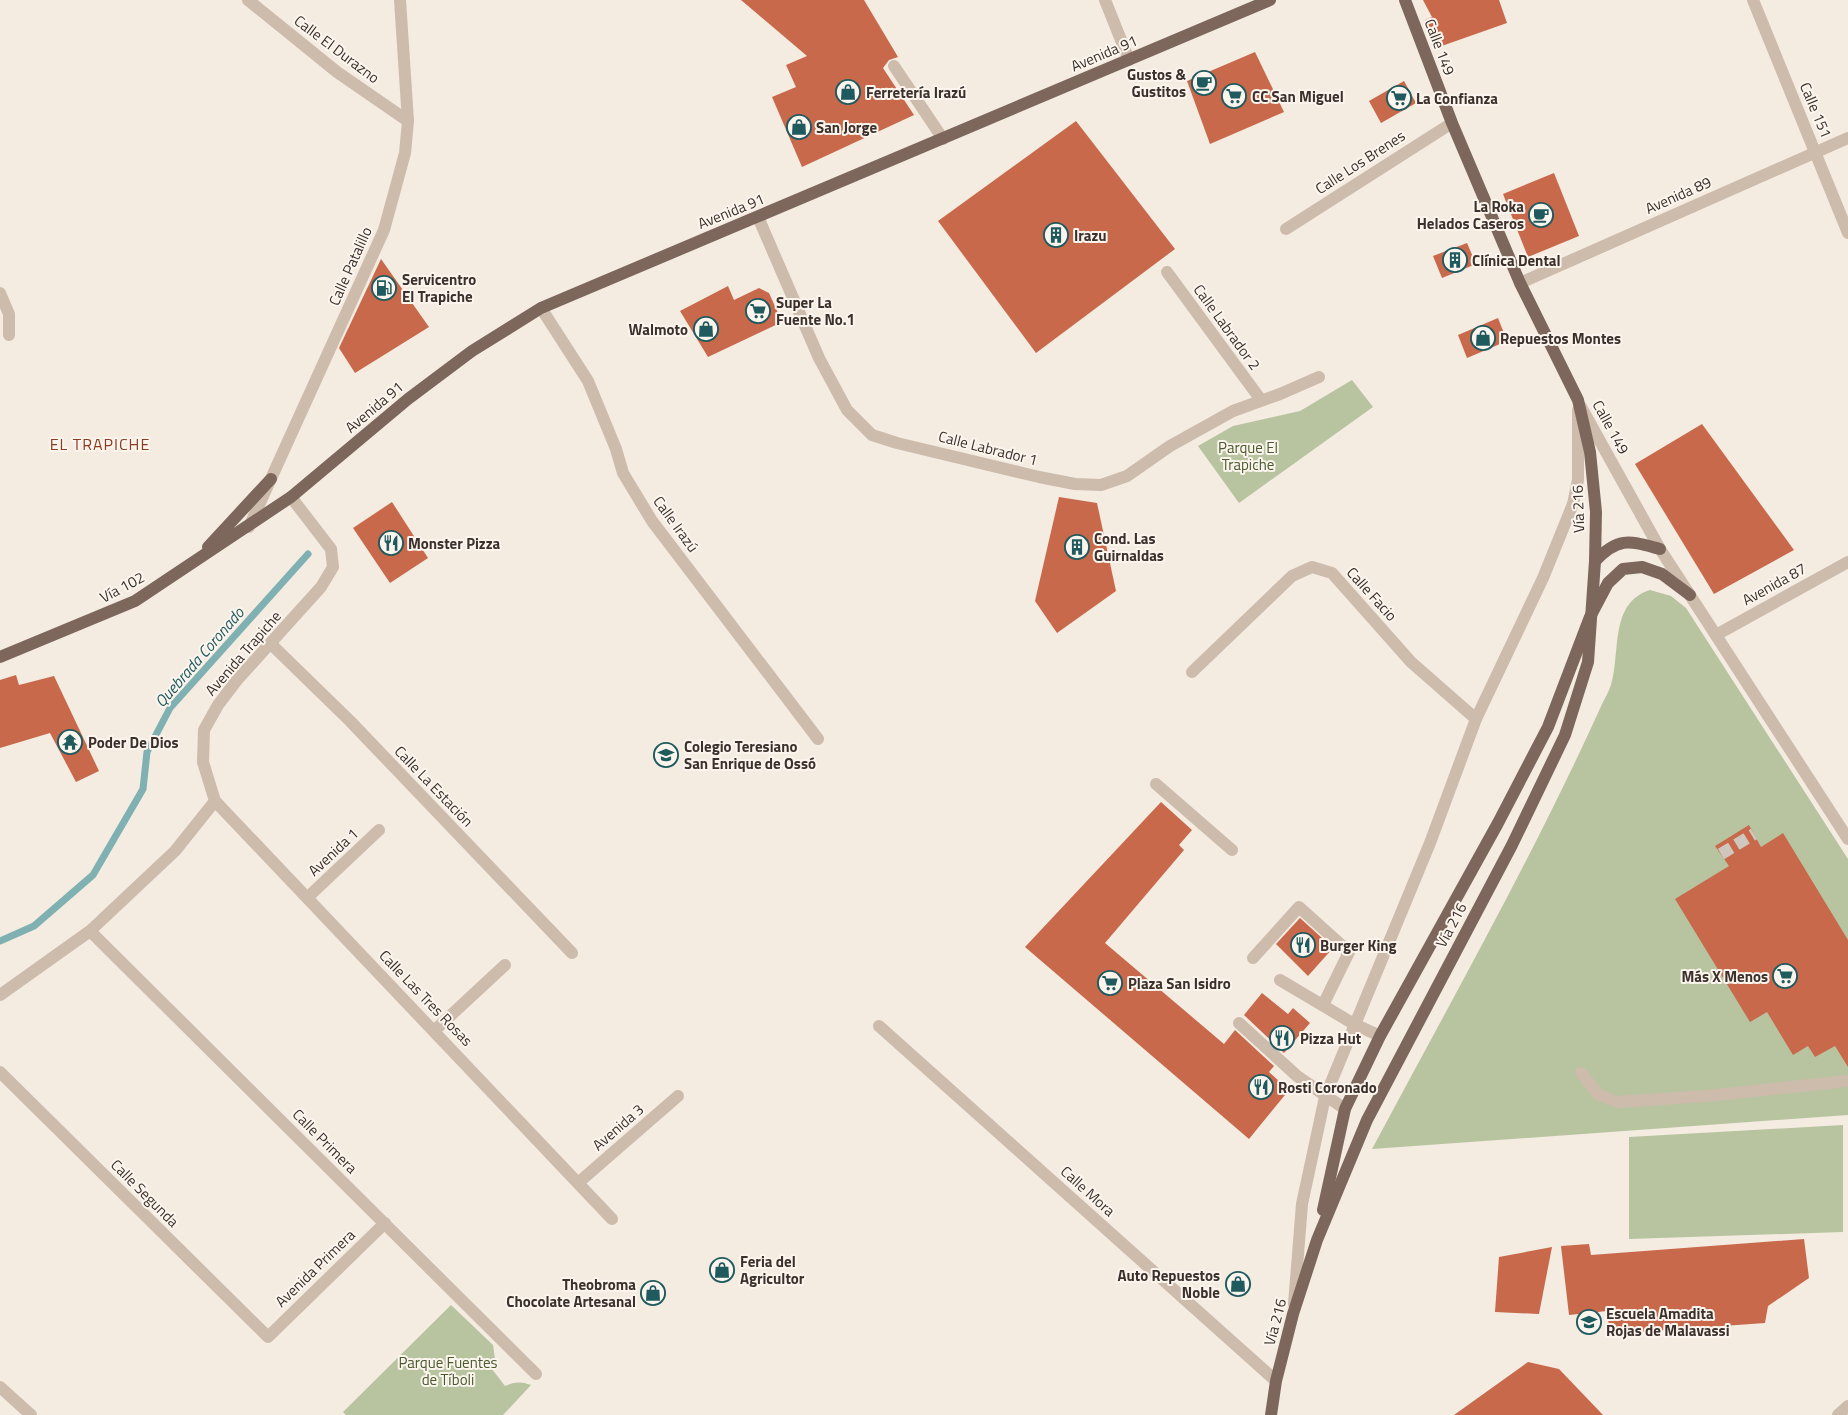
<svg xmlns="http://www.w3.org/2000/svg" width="1848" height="1415" font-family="'Titillium Web',sans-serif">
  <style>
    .green { fill: #b8c4a0 }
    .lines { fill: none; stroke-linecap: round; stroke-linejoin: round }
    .stream { stroke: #7fb0b2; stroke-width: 7 }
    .building { fill: #c8694b }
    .minor-tunnel { stroke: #cfc6bd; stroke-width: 12; stroke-dasharray: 12 6; stroke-linecap: butt }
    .minor { stroke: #cdbbac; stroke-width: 12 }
    .major { stroke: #7d675c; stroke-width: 12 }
    .labels { text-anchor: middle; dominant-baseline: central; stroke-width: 4; stroke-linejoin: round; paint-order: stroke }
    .street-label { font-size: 15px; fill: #3b302b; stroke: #fbf5ee }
    .poi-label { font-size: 15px; font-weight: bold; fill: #3b302b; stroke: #fbf5ee; text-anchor: start }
    .park-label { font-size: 15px; fill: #4a5a2e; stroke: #fbf5ee }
    .neighbourhood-label { font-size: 16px; letter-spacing: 1px; fill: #8c3b22; stroke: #fbf5ee }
    .water-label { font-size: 16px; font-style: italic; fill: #1f5a5e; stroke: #fbf5ee }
  </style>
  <rect width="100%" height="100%" fill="#f4ebe1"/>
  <g class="green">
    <polygon points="1352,380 1373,407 1239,503 1198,446 1233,426 1300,411"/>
    <path d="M1650,590L1671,596L1686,608L1848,859V1115L1372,1149C1451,1001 1534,855 1603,702C1606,696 1609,691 1611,685C1621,652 1609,603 1650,590Z"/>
    <polygon points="1843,1125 1843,1232 1629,1239 1629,1137"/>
    <path d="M451,1305L493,1345L495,1359L492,1369L505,1386C515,1382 520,1381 531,1385L503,1415H346L343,1412Z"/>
  </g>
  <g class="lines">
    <polyline class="stream" points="0,941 34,926 93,875 143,789 147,752 170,708 308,554"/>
  </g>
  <g class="building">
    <polygon points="741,0 864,0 898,57 889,60 883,68 914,115 802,167 772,97 796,87 786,65 807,56"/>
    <polygon points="1423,0 1499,0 1507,23 1436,48 1425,20 1432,17"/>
    <polygon points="1255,52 1284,112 1210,144 1187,81"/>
    <polygon points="1404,81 1416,103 1381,123 1369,101"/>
    <polygon points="1076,121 1175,249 1036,353 938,221"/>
    <polygon points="1554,173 1579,236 1528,257 1503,194"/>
    <polygon points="1467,243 1476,264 1442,278 1433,256"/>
    <polygon points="381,259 429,327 355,373 339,348"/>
    <polygon points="728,286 734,300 759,288 769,293 782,322 708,357 680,311"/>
    <polygon points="1498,318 1507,341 1467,358 1458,335"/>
    <polygon points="1702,424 1794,550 1714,594 1635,464"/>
    <polygon points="1059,497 1097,503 1116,591 1057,633 1035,601"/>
    <polygon points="392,502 428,558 390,583 353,528"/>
    <polygon points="16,675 19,685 54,676 99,771 76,782 50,733 0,748 0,680"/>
    <polygon points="1161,802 1192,830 1179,845 1184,850 1105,943 1224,1044 1235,1030 1274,1066 1269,1072 1289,1090 1249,1139 1025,947"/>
    <polygon points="1749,825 1761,847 1783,833 1848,940 1848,1067 1835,1046 1815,1057 1808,1046 1793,1055 1767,1012 1750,1022 1675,899 1729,866 1715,846"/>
    <polygon points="1300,918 1333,948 1308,976 1276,944"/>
    <polygon points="1262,993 1288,1014 1293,1008 1310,1023 1284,1053 1244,1015"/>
    <polygon points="1804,1239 1809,1278 1768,1306 1765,1323 1610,1334 1607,1311 1569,1315 1561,1246 1589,1244 1591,1255"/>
    <polygon points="1552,1247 1539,1314 1495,1312 1499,1257"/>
    <polygon points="1528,1362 1559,1369 1603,1415 1454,1415"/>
  </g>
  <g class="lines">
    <polyline class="minor-tunnel" points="1721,854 1754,834"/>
    <g class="minor">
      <polyline points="248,0 337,72 408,121"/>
      <polyline points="1105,0 1129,60"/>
      <polyline points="1753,0 1848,233"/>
      <polyline points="894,66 943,139"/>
      <polyline points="758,217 819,358 847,410 872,435 897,443 1039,477 1075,484 1101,485 1127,476 1170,446 1233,411 1280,394 1319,377"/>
      <polyline points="1286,229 1452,123"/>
      <polyline points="1167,272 1261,400"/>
      <polyline points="1520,283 1848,138"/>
      <polyline points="0,293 9,314 9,335"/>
      <polyline points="541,308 588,381 616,449 623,473 652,521 818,739"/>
      <polyline points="1581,407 1660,549 1848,839"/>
      <polyline points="249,527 384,230 405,153 408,121 400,0"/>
      <polyline points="1716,635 1848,562"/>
      <polyline points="271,644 350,721 572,953"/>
      <polyline points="1192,672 1292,576 1312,567 1332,573 1411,662 1476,719"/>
      <polyline points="1156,784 1232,850"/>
      <polyline points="215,801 612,1219"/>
      <polyline points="308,897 379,830"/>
      <polyline points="90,931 536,1374"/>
      <polyline points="1253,958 1299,907 1349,952 1323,1005"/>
      <polyline points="1280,980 1354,1024 1380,1036"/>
      <polyline points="0,995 90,931 175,851 215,801 203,762 204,730 218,705 237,680 321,587 333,567 331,549 291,497"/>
      <polyline points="1239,1023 1297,1076 1345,1109"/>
      <polyline points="879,1026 1276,1381"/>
      <polyline points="435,1030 505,965"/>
      <polyline points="0,1072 268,1337 385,1223"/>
      <polyline points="1581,1073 1599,1095 1617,1102 1706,1096 1848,1081"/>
      <polyline points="578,1183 678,1096"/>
      <polyline points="1294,1304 1302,1204 1325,1097 1430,843 1476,719 1543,578 1573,504 1578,480 1578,410"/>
      <polyline points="0,1387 31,1415"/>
      <polyline points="1838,1415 1848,1406"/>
    </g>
    <g class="major">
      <polyline points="208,547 271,479"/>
      <path d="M1595,561C1619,536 1630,541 1660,549"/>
      <polyline points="0,657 135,601 291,497 408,399 472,351 541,308 1270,0"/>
      <polyline points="1323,1210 1345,1109 1380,1036 1498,823 1548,727 1590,617 1608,583 1623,569 1642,567 1662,574 1690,595"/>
      <polyline points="1271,1415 1276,1381 1293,1314 1317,1240 1367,1120 1512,845 1565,735 1588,662 1595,561 1596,512 1590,452 1578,400 1520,283 1452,123 1405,0"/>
    </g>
  </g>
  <defs>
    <symbol id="cafe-ring" viewBox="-11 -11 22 22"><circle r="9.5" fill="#fbf5ee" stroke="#1f5a5e" stroke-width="1.5"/><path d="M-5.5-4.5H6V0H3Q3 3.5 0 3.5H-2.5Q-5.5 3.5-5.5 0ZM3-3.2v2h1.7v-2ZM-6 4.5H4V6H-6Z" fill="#1f5a5e"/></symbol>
    <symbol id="shop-ring" viewBox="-11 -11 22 22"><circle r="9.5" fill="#fbf5ee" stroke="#1f5a5e" stroke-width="1.5"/><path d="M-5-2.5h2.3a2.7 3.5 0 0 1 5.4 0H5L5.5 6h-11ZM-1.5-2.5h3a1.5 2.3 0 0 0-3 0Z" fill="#1f5a5e"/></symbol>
    <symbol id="supermarket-ring" viewBox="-11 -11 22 22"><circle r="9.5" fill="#fbf5ee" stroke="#1f5a5e" stroke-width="1.5"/><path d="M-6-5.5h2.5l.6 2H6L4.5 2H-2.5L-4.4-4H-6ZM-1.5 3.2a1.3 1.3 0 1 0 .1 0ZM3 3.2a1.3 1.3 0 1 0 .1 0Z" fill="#1f5a5e"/></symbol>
    <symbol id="building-ring" viewBox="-11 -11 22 22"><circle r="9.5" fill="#fbf5ee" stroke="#1f5a5e" stroke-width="1.5"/><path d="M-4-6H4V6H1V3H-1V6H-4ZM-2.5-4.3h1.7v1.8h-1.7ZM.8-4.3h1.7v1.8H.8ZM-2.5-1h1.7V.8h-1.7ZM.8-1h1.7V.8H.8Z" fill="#1f5a5e"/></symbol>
    <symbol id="fuel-ring" viewBox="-11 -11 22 22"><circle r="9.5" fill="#fbf5ee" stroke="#1f5a5e" stroke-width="1.5"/><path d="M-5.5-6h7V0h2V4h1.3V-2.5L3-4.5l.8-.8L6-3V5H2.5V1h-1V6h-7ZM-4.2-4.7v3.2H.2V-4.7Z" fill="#1f5a5e"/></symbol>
    <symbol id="restaurant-ring" viewBox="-11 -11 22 22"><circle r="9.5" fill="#fbf5ee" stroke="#1f5a5e" stroke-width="1.5"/><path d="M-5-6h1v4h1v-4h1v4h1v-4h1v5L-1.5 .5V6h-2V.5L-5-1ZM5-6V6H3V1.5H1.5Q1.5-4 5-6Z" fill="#1f5a5e"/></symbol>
    <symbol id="temple-ring" viewBox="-11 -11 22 22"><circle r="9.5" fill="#fbf5ee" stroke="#1f5a5e" stroke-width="1.5"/><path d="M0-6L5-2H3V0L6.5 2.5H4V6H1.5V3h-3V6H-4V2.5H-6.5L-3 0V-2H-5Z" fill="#1f5a5e"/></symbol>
    <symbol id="school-ring" viewBox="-11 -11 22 22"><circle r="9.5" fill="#fbf5ee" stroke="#1f5a5e" stroke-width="1.5"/><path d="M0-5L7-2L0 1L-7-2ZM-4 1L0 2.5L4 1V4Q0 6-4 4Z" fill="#1f5a5e"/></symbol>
  </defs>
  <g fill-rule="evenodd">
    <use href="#cafe-ring" x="1190" y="69" width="28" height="28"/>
    <use href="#shop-ring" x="834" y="78" width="28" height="28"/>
    <use href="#supermarket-ring" x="1220" y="82" width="28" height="28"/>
    <use href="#supermarket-ring" x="1385" y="84" width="28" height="28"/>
    <use href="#shop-ring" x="785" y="113" width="28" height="28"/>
    <use href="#cafe-ring" x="1527" y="201" width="28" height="28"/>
    <use href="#building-ring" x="1042" y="221" width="28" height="28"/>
    <use href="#building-ring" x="1441" y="246" width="28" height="28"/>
    <use href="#fuel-ring" x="370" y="274" width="28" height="28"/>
    <use href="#supermarket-ring" x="744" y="297" width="28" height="28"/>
    <use href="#shop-ring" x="692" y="315" width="28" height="28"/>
    <use href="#shop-ring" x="1469" y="324" width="28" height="28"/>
    <use href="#restaurant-ring" x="377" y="529" width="28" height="28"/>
    <use href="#building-ring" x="1063" y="533" width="28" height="28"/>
    <use href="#temple-ring" x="56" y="728" width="28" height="28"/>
    <use href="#school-ring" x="652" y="741" width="28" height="28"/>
    <use href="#restaurant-ring" x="1289" y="931" width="28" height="28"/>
    <use href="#supermarket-ring" x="1771" y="962" width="28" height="28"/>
    <use href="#supermarket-ring" x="1096" y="969" width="28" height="28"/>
    <use href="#restaurant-ring" x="1268" y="1024" width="28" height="28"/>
    <use href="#restaurant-ring" x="1247" y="1073" width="28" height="28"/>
    <use href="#shop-ring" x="708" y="1256" width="28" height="28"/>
    <use href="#shop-ring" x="1224" y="1270" width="28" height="28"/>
    <use href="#shop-ring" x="639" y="1279" width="28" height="28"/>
    <use href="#school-ring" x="1575" y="1308" width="28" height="28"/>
  </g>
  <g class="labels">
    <g class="street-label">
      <text transform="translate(1440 47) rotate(69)">Calle 149</text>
      <text transform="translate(337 49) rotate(37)">Calle El Durazno</text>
      <text transform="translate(1104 53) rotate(-23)">Avenida 91</text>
      <text transform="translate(1816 110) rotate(67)">Calle 151</text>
      <text transform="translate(1360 162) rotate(-33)">Calle Los Brenes</text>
      <text transform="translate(1678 195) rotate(-24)">Avenida 89</text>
      <text transform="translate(731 211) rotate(-22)">Avenida 91</text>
      <text transform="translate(350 266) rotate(-66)">Calle Patalillo</text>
      <text transform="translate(1227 327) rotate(54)">Calle Labrador 2</text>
      <text transform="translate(374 407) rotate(-40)">Avenida 91</text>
      <text transform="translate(1611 427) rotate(61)">Calle 149</text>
      <text transform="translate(988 448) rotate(14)">Calle Labrador 1</text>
      <text transform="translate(1578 509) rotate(-92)">Vía 216</text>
      <text transform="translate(676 524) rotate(54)">Calle Irazú</text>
      <text transform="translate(1774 584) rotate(-29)">Avenida 87</text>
      <text transform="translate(122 587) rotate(-28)">Vía 102</text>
      <text transform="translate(1372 594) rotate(48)">Calle Facio</text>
      <text transform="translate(243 653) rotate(-49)">Avenida Trapiche</text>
      <text transform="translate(434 786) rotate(46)">Calle La Estación</text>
      <text transform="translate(333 852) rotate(-43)">Avenida 1</text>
      <text transform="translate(1451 925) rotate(-62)">Vía 216</text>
      <text transform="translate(426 998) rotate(46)">Calle Las Tres Rosas</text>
      <text transform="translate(618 1127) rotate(-41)">Avenida 3</text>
      <text transform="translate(325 1141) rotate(45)">Calle Primera</text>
      <text transform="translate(1088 1191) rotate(42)">Calle Mora</text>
      <text transform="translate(145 1193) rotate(45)">Calle Segunda</text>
      <text transform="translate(315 1268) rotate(-44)">Avenida Primera</text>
      <text transform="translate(1275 1322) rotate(-75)">Vía 216</text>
    </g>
    <g class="poi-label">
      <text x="1186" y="74" text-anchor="end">Gustos &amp;<tspan x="1186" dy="17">Gustitos</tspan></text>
      <text x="866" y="92">Ferretería Irazú</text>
      <text x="1252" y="96">CC San Miguel</text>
      <text x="1416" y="98">La Confianza</text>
      <text x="816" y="127">San Jorge</text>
      <text x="1524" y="206" text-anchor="end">La Roka<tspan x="1524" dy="17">Helados Caseros</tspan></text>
      <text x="1074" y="235">Irazu</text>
      <text x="1472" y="260">Clínica Dental</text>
      <text x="402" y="279">Servicentro<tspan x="402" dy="17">El Trapiche</tspan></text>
      <text x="776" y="302">Super La<tspan x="776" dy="17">Fuente No.1</tspan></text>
      <text x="688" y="329" text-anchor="end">Walmoto</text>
      <text x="1500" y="338">Repuestos Montes</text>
      <text x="1094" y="538">Cond. Las<tspan x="1094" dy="17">Guirnaldas</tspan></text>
      <text x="408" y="543">Monster Pizza</text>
      <text x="88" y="742">Poder De Dios</text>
      <text x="684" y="746">Colegio Teresiano<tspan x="684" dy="17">San Enrique de Ossó</tspan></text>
      <text x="1320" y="945">Burger King</text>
      <text x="1768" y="976" text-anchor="end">Más X Menos</text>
      <text x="1128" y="983">Plaza San Isidro</text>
      <text x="1300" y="1038">Pizza Hut</text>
      <text x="1278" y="1087">Rosti Coronado</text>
      <text x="740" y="1261">Feria del<tspan x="740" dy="17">Agricultor</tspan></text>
      <text x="1220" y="1275" text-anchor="end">Auto Repuestos<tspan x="1220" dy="17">Noble</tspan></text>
      <text x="636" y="1284" text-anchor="end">Theobroma<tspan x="636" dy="17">Chocolate Artesanal</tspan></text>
      <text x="1606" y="1313">Escuela Amadita<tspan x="1606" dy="17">Rojas de Malavassi</tspan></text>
    </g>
    <g class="park-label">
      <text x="1248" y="447">Parque El<tspan x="1248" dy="17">Trapiche</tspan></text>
      <text x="448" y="1362">Parque Fuentes<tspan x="448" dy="17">de Tíboli</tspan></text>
    </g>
    <g class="neighbourhood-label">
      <text x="100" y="444">EL TRAPICHE</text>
    </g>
    <g class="water-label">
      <text transform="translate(199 657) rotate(-49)">Quebrada Coronado</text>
    </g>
  </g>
</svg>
